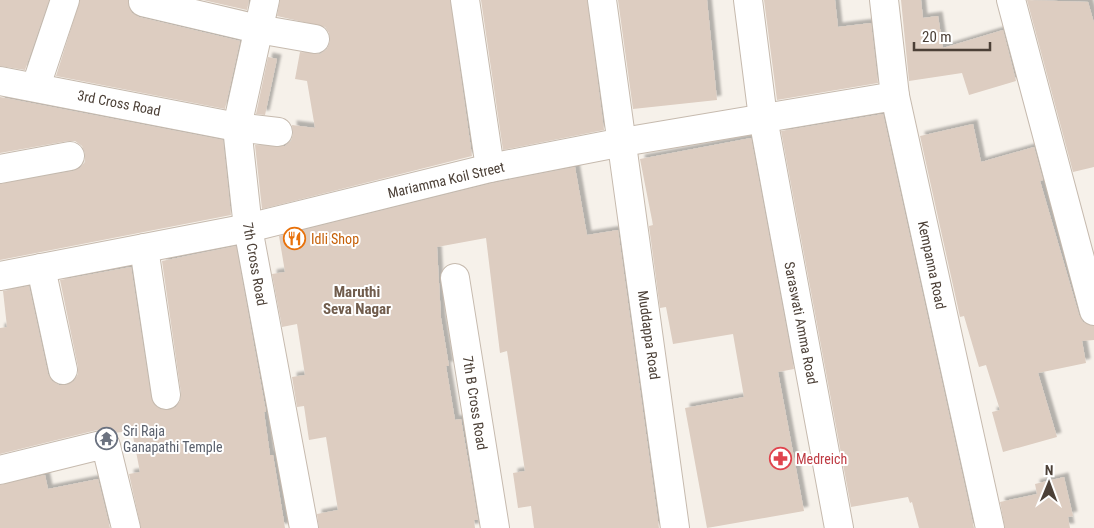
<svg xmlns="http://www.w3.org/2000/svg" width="1094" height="528" font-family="'Roboto Condensed',sans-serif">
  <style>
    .building { fill: #ddcdc1; filter: url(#shadow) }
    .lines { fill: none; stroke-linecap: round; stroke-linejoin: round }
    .minor-casing { stroke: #c6baae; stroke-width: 30 }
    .minor { stroke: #fff; stroke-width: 28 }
    .labels { text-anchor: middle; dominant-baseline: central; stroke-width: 4; stroke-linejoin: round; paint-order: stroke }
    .street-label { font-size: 14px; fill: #4c4037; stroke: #fff }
    .food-label { font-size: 14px; fill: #c56008; stroke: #fff; text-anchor: start }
    .worship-label { font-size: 14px; fill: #5b616d; stroke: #fff; text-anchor: start }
    .health-label { font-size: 14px; fill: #be3a42; stroke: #fff; text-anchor: start }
    .neighbourhood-label { font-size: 15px; font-weight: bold; fill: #705c4c; stroke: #fff }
  </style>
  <defs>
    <filter id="shadow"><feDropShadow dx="4.5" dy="-4.5" stdDeviation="1" flood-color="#0004"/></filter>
  </defs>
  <rect width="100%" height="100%" fill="#f6f1ea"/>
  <g class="building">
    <polygon points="0,0 49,0 25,70 0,66"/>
    <polygon points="80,0 128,0 132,13 139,17 240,41 225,109 56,76"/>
    <polygon points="203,0 249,0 247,10"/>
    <polygon points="280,0 450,0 472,156 262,209 255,145 285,146 291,141 293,134 292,125 315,128 307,81 295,79 300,52 320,54 327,49 330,41 329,33 325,27 277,16"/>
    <polygon points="481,0 587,0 604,130 503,150"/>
    <polygon points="618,0 707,0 717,100 633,109"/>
    <polygon points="764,0 835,0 838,27 871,23 878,83 777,100"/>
    <polygon points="901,0 921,0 923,18 938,16 943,48 1003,30 1016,81 969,95 962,73 909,81"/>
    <polygon points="1027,0 1088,2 1094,23 1094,167 1073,172"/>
    <polygon points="268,57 277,59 265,115 256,114"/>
    <polygon points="0,97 223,140 231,215 0,260 0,184 73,171 80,168 85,162 85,154 82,146 75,141 68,141 0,153"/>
    <polygon points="883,114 974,528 919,528 912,502 910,503 908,497 851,507 781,131"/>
    <polygon points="973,124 981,162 1034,147 1043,180 1040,181 1079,315 1083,322 1094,326 1094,340 1082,341 1086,363 1038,373 1057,437 1003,452 992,412 1000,410 986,365 979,367 964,316 960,317 920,136"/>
    <polygon points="751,138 794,369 778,372 804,511 707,528 685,408 744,397 733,334 673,344 666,307 660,308 649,226 653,225 640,159"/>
    <polygon points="575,167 587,235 618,230 659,528 534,528 531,506 518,508 513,473 525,471 507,351 500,353 486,238 437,247 441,318 449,366 446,366 455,420 461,419 478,520 474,520 475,528 319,528 317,514 338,510 326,437 309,440 304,406 297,407 292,377 305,375 297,324 282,327 272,274 285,272 279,236 493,183"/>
    <polygon points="236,246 266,412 264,412 270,455 273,455 285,528 141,528 129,474 140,472 132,431 113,433 97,430 0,454 0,328 7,327 3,291 29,286 48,374 52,381 59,385 66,385 74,381 78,374 78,367 60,280 131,267 151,397 154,404 160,409 169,410 176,407 180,401 181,393 162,261"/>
    <polygon points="45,475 48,489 98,479 110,528 0,528 0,485"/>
    <polygon points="1064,477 1073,516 1068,517 1070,528 1005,528 1000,502 1037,494 1035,484"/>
  </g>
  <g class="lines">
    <defs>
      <g id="minor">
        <polyline points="265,0 237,127 248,228 304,528"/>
        <polyline points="465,0 490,168"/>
        <polyline points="602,0 675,528"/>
        <polyline points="748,0 763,118 839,528"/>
        <polyline points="884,0 895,96 990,528"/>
        <polyline points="1011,0 1094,311"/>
        <polyline points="143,2 258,29 315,39"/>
        <polyline points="0,81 237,127 278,132"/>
        <polyline points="36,86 65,0"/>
        <polyline points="0,169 70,156"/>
        <polyline points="144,248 166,395"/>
        <polyline points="41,268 63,370"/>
        <polyline points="0,276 248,228 490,168 623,142 895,96"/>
        <polyline points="455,278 495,528"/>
        <polyline points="0,470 101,445 106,446 126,528"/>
      </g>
    </defs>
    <use href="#minor" class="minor-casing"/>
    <use href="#minor" class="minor"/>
  </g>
  <defs>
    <symbol id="restaurant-ring" viewBox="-11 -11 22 22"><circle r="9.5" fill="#fff" stroke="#e8710a" stroke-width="1.5"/><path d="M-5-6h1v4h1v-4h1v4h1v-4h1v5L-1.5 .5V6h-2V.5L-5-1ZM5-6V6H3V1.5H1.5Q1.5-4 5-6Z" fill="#e8710a"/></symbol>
    <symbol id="temple-ring" viewBox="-11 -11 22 22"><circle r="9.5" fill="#fff" stroke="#6b7280" stroke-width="1.5"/><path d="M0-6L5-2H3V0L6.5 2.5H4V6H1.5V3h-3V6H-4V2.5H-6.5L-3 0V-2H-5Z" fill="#6b7280"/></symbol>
    <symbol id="pharmacy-ring" viewBox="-11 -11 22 22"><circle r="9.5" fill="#fff" stroke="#e0444e" stroke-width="1.5"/><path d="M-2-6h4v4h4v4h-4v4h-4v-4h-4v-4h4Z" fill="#e0444e"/></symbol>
  </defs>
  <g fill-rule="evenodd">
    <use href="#restaurant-ring" x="282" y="226" width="25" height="25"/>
    <use href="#temple-ring" x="94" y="426" width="25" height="25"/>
    <use href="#pharmacy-ring" x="768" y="446" width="25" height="25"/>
  </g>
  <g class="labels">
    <g class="street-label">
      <text transform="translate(119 103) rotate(11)">3rd Cross Road</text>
      <text transform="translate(446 180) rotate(-13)">Mariamma Koil Street</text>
      <text transform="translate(255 264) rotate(80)">7th Cross Road</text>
      <text transform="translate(932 265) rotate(78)">Kempanna Road</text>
      <text transform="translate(801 323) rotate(79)">Saraswati Amma Road</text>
      <text transform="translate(649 335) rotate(82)">Muddappa Road</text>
      <text transform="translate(475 403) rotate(81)">7th B Cross Road</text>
    </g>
    <g class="food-label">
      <text x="311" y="239">Idli Shop</text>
    </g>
    <g class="worship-label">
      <text x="123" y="431">Sri Raja<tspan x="123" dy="16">Ganapathi Temple</tspan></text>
    </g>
    <g class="health-label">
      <text x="796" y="459">Medreich</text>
    </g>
    <g class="neighbourhood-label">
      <text x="357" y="292">Maruthi<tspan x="357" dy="17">Seva Nagar</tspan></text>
    </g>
  </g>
  <g transform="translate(1049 483) rotate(1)" stroke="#ffffff" stroke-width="4" paint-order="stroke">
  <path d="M0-4L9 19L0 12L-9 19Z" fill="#4c4037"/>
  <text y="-8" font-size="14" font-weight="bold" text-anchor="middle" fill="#4c4037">N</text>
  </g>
  <path d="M914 42v8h76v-8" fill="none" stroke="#4c4037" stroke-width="2.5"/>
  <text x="922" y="42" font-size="15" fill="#4c4037" stroke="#ffffff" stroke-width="4" paint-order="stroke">20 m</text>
</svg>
